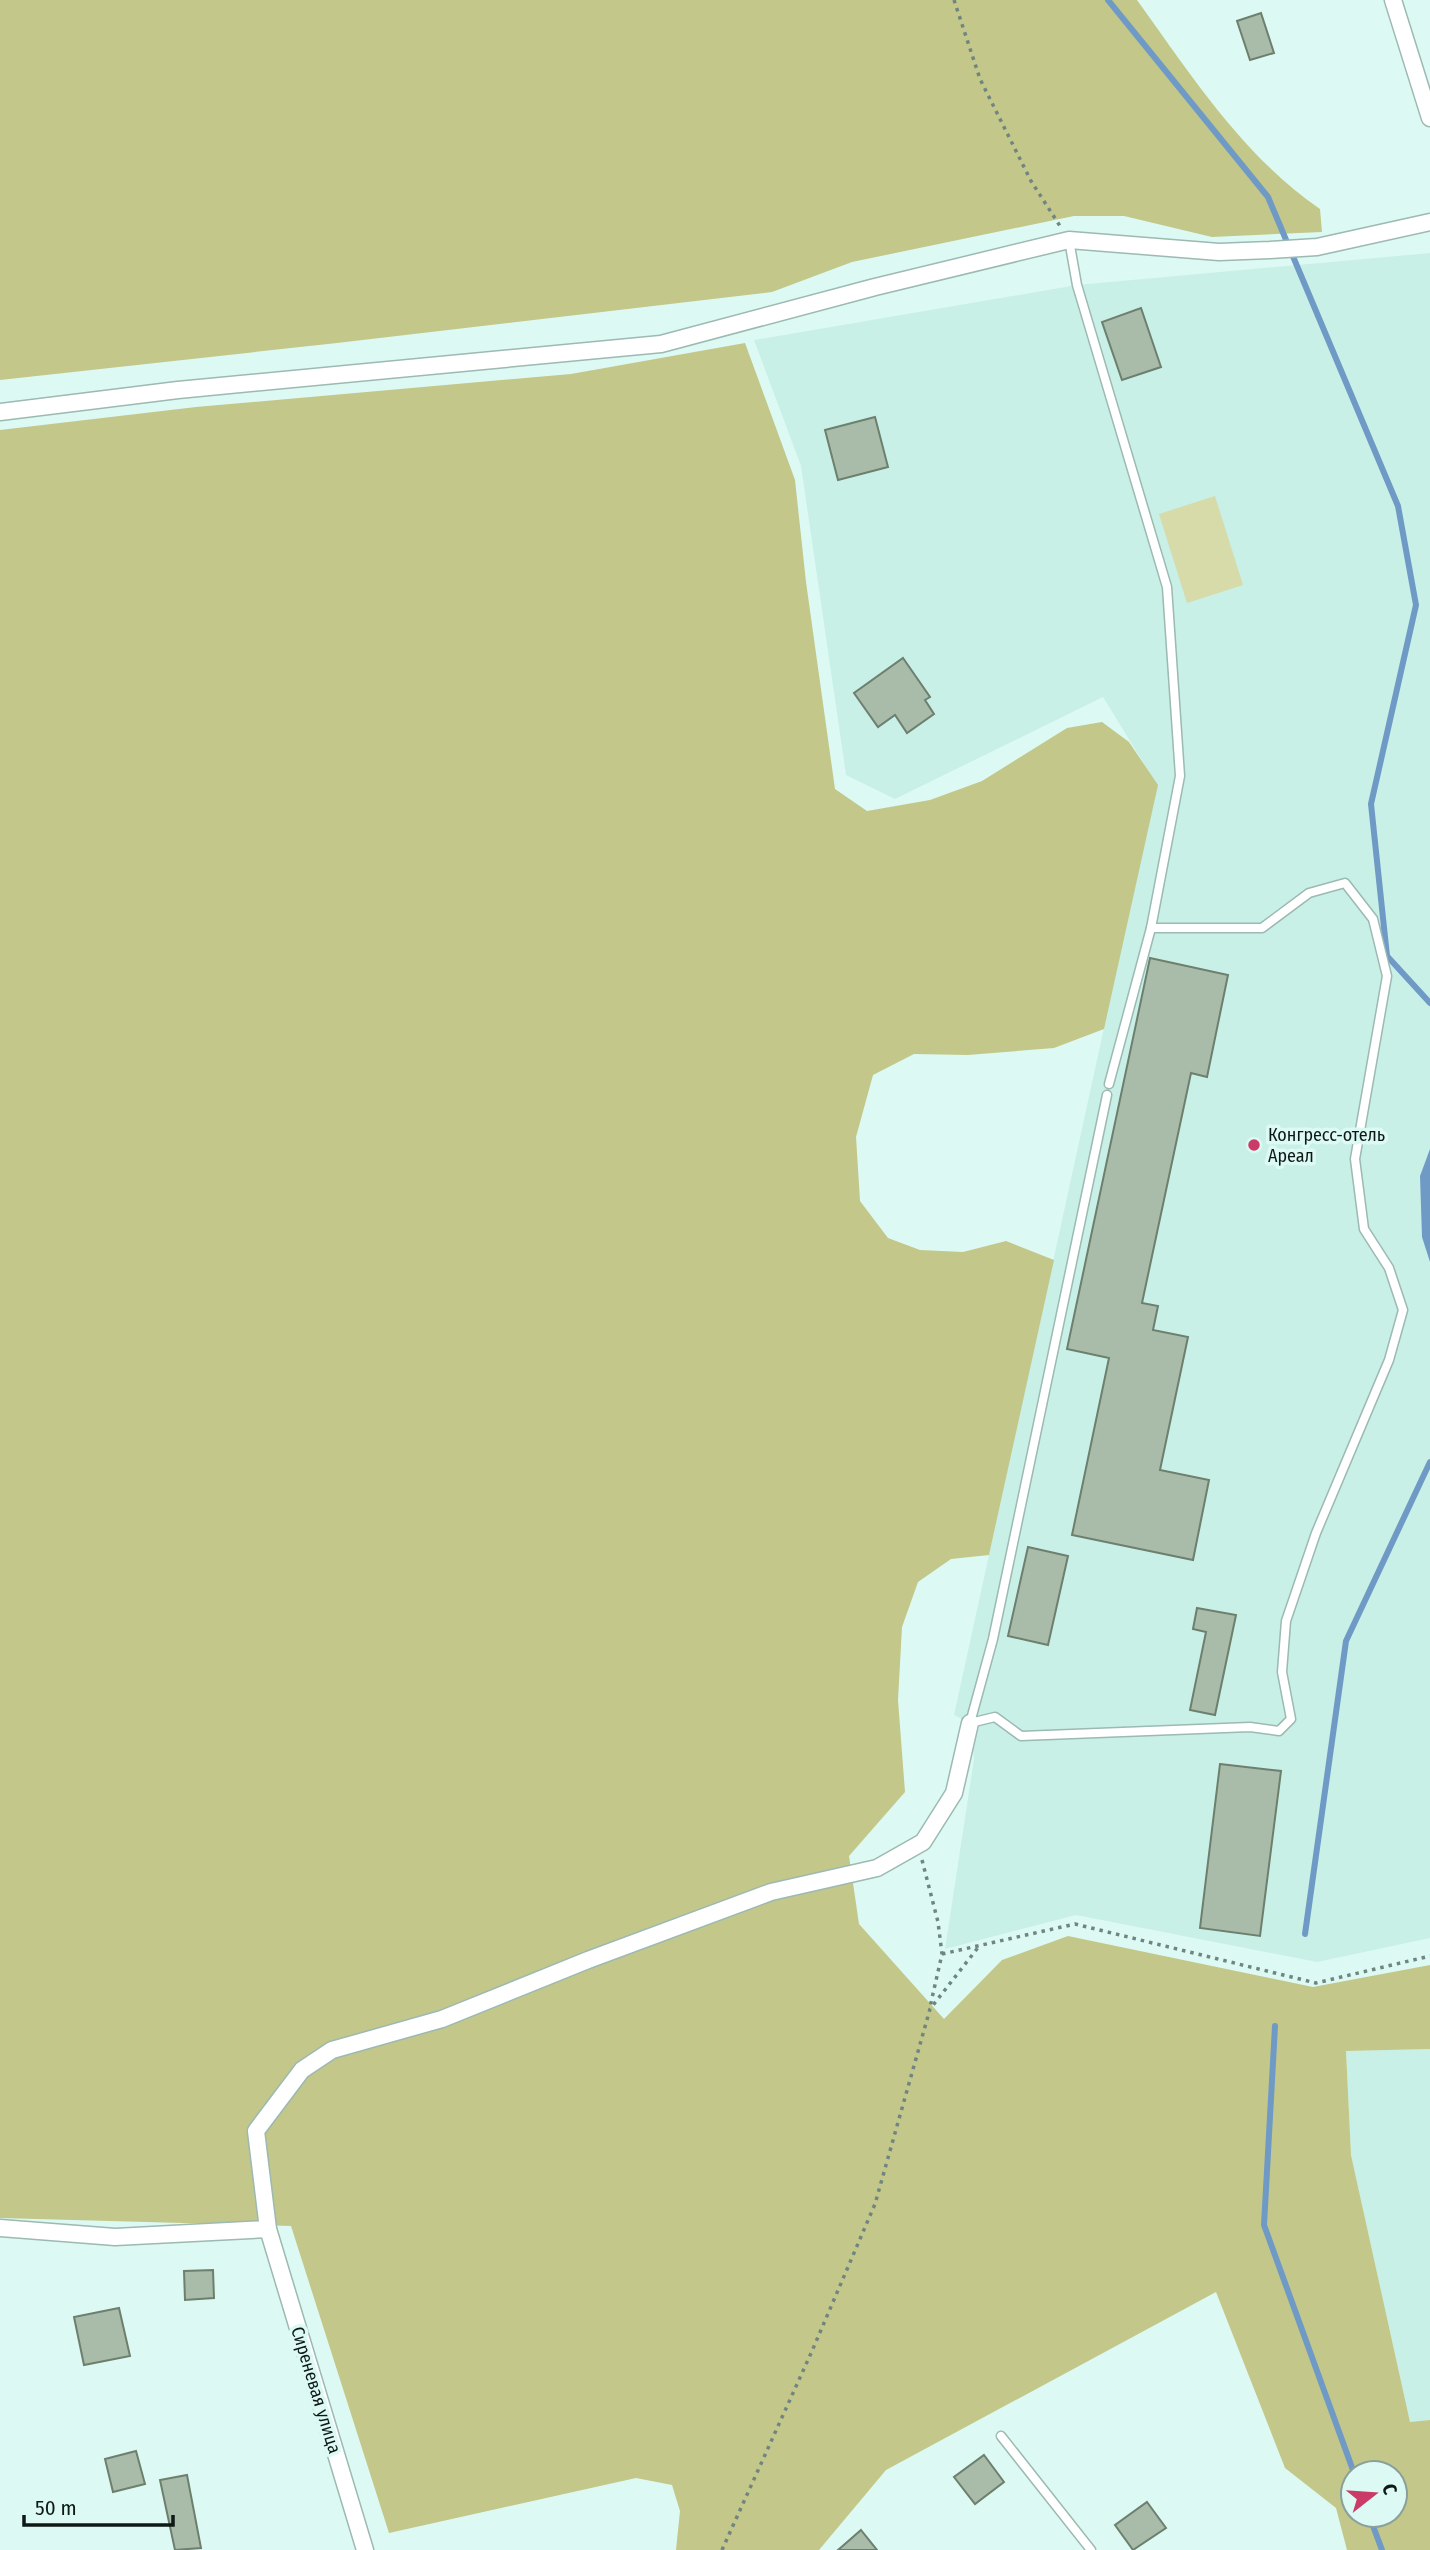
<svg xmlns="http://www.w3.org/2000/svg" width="1430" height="2550" font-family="'Fira Sans Condensed',sans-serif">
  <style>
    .built { fill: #c8f0e7 }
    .green { fill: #d7daa9 }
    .forest { fill: #c3c78a; fill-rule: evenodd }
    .water { fill: #709ac6 }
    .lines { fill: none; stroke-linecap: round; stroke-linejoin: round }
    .stream { stroke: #709ac6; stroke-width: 6 }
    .building { fill: #a9bba9; stroke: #6d7f6e; stroke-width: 2 }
    .lane-casing { stroke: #9cb9b2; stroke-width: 11 }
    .street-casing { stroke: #9cb9b2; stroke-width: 19 }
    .path { stroke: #718580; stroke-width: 3.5; stroke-dasharray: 3.5 5; stroke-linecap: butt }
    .lane { stroke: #fff; stroke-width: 8 }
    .street { stroke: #fff; stroke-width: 16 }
    .poi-dot { fill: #ca3c67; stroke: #dcfaf3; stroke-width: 2.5 }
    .labels { text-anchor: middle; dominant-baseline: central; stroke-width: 7; stroke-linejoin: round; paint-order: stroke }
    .poi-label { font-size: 18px; fill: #0e1916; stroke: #dcfaf3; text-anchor: start }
    .street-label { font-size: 18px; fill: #0e1916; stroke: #dcfaf3 }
  </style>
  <rect width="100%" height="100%" fill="#dcfaf3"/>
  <g class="built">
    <polygon points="1430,253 1430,1938 1317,1962 1076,1915 945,1949 974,1759 970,1723 954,1715 1157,785 1103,697 895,799 846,775 801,466 754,340 1077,285"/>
    <polygon points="1430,2049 1430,2420 1410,2422 1351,2155 1346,2051"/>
  </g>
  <polygon class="green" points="1215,496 1243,585 1187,603 1159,514"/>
  <g class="forest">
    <path d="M0,0H1137C1191,75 1243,156 1320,209L1322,232L1212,237L1124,216H1074L852,262L772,292L337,343L0,380Z"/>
    <path d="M745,343L795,480L806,582L835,789L867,811L930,800L982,781L1067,728L1102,722L1129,742L1158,785L1104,1029L1054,1048L968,1055L914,1054L873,1075L856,1137L860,1201L888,1238L920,1250L963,1252L1006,1241L1054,1260L989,1555L951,1559L918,1582L902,1627L898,1700L905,1792L849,1856L859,1924L944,2019L1002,1960L1068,1936L1313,1987L1430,1965V2049L1346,2051L1351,2155L1410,2422L1430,2420V2550H1347L1336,2508L1285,2468L1216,2292L886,2470L819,2550H676L680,2511L672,2485L636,2478L389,2533L291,2226L0,2218V430L196,407L571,374ZM1353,2473H1395V2515H1353Z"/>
  </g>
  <polygon class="water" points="1430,1149 1430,1262 1422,1237 1420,1176"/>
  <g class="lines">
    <g class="stream">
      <polyline points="1108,0 1268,197 1398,506 1416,605 1371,804 1387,956 1430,1003"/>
      <polyline points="1305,1934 1346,1641 1430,1462"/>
      <polyline points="1275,2026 1264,2225 1354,2473"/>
      <polyline points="1369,2515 1382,2550"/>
    </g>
  </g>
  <g class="building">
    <polygon points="1261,13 1274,53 1250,60 1237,21"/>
    <polygon points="1141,308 1161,367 1122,380 1102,322"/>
    <polygon points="875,417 888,467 838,480 825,430"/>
    <polygon points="903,658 930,697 925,700 934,714 907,733 895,715 878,727 854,693"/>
    <polygon points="1150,958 1228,975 1207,1077 1191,1073 1142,1303 1158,1306 1153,1330 1188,1337 1160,1470 1209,1480 1193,1560 1072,1535 1109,1358 1067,1349"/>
    <polygon points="1028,1547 1068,1556 1048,1645 1008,1636"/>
    <polygon points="1197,1608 1236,1615 1215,1715 1190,1710 1206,1632 1193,1629"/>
    <polygon points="1220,1764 1281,1771 1260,1936 1200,1928"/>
    <polygon points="213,2270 214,2298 185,2300 184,2271"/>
    <polygon points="119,2308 130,2356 84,2365 74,2317"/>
    <polygon points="136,2451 145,2484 113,2492 105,2459"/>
    <polygon points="984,2455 1004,2482 975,2504 954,2477"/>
    <polygon points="187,2475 201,2548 175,2550 160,2480"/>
    <polygon points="1147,2502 1166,2528 1133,2550 1115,2525"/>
    <polygon points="861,2530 877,2550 838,2550"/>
  </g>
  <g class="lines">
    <defs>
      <g id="lane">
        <polyline points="1069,240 1077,285 1167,587 1180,776 1151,928"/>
        <polyline points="1107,1095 993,1639 970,1723 995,1717 1021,1736 1250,1727 1279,1731 1291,1719 1282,1672 1286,1621 1316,1533 1389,1360 1403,1310 1389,1268 1364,1229 1355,1159 1387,976 1373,919 1345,883 1309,893 1262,928 1151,928 1109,1084"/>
        <polyline points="1001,2436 1091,2550"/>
      </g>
      <g id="street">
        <polyline points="1393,0 1430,118"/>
        <polyline points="0,412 178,390 661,344 875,287 1069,240 1219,252 1270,250 1317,247 1430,222"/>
        <polyline points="0,2228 115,2237 268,2229"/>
        <polyline points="365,2550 268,2229 256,2131 302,2070 332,2050 442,2019 588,1960 771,1892 877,1868 923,1842 954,1793 970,1723"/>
      </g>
    </defs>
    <use href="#lane" class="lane-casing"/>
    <use href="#street" class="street-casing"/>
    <g class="path">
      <polyline points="954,0 980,79 1031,181 1060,226"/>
      <polyline points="922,1860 938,1922 942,1954 930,2007"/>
      <polyline points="942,1954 1075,1924 1316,1983 1430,1956"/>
      <polyline points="722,2550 812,2351 875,2204 930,2009 980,1945"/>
    </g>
    <use href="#lane" class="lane"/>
    <use href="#street" class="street"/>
  </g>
  <circle class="poi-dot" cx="1254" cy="1145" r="7"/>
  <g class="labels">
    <g class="poi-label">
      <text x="1268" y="1135">Конгресс-отель<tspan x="1268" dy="21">Ареал</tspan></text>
    </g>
    <g class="street-label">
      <text transform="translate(316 2390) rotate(73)">Сиреневая улица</text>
    </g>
  </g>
  <g transform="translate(1374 2494) rotate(73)"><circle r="33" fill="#dcfaf3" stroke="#8aa09b" stroke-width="2"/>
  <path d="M0-5L12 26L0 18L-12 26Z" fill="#ca3c67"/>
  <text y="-10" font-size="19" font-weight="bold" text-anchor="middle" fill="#0e1916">С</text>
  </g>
  <path d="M24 2515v10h149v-10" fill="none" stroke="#0e1916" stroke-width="3.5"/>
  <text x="35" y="2515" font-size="21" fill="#0e1916" stroke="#dcfaf3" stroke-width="5" paint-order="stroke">50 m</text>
</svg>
